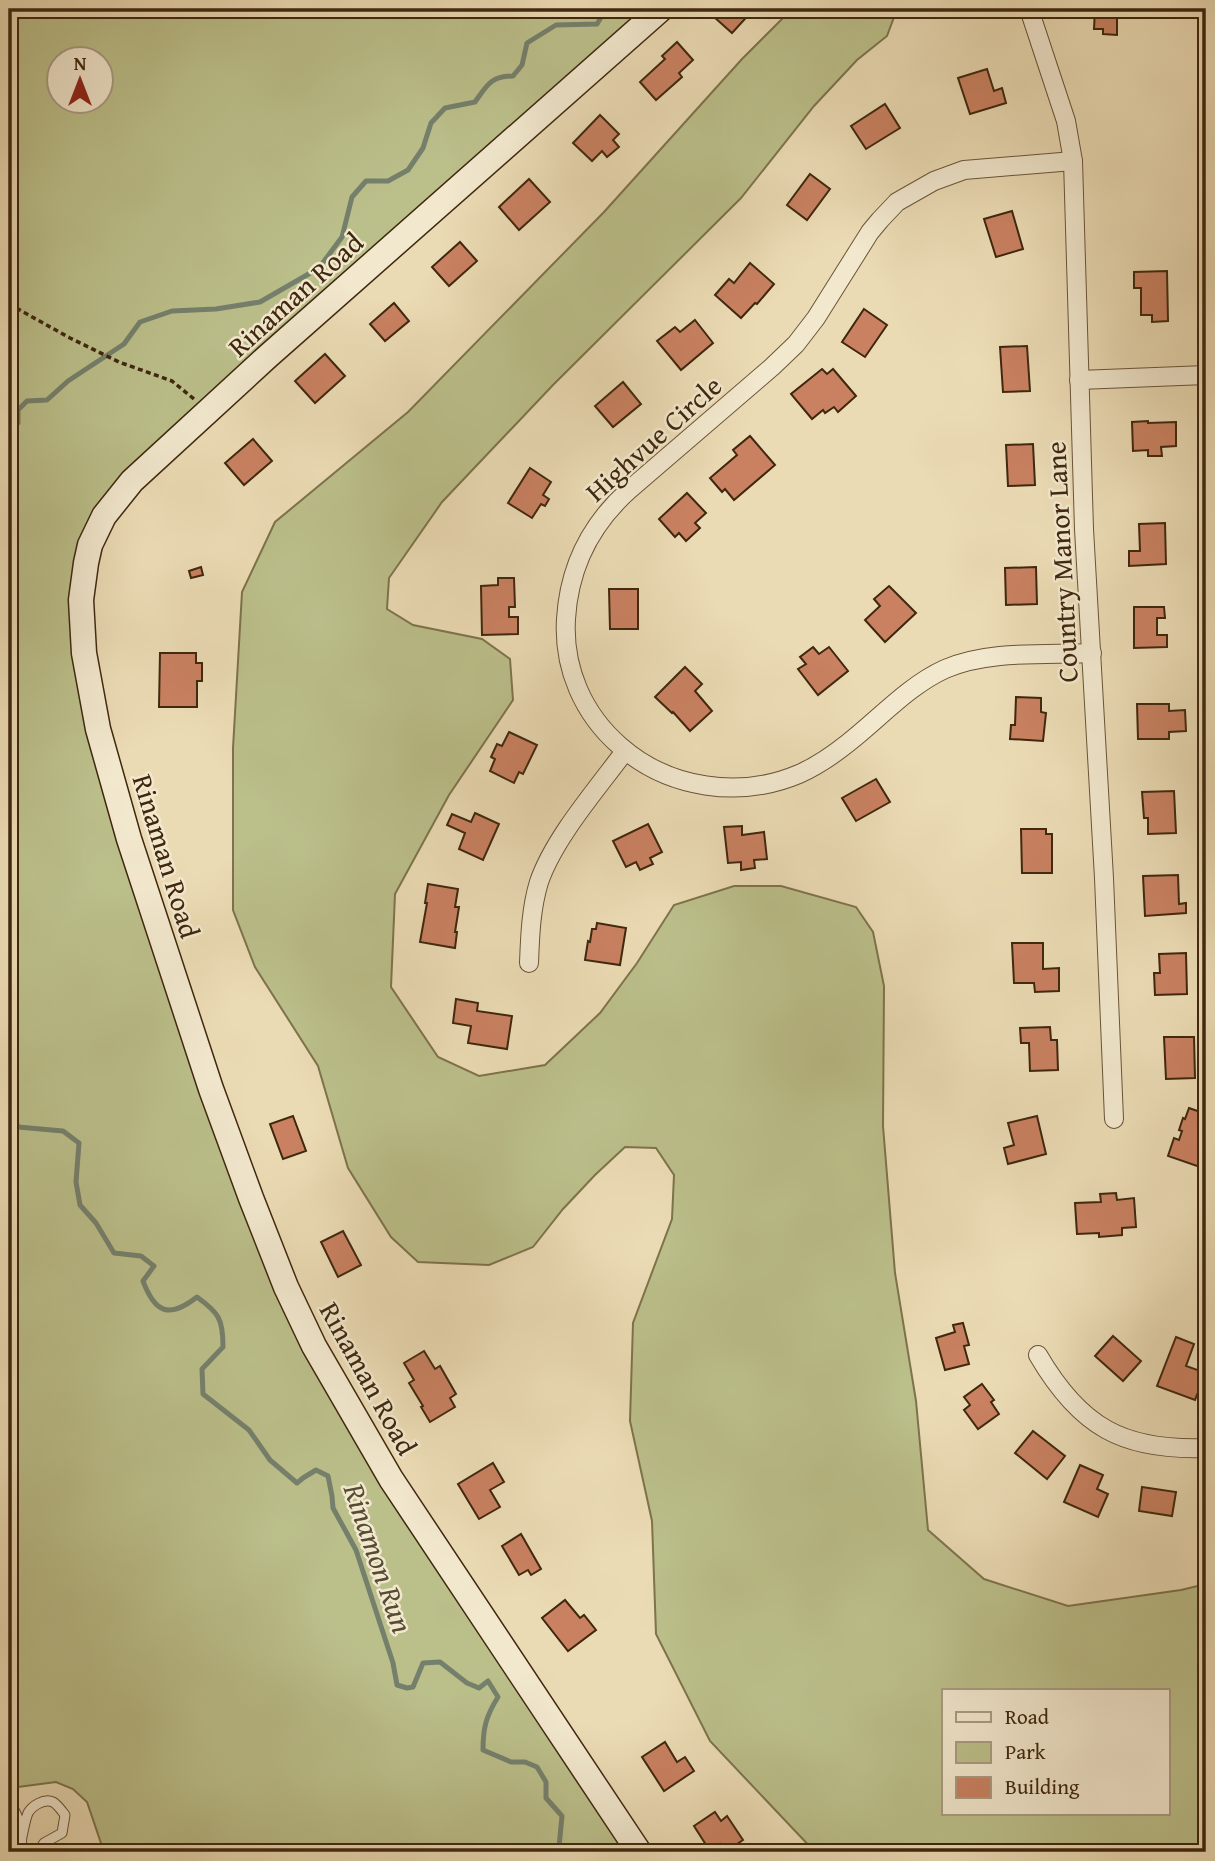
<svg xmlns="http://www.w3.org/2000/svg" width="1215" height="1861" font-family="'Gentium Book Plus',serif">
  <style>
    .green { fill: #bbbf8a; stroke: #7d734c; stroke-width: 2; fill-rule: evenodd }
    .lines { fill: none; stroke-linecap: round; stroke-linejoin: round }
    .stream { stroke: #75806c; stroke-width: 5 }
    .building { fill: #c98161; stroke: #3f270e; stroke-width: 2 }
    .lane-casing { stroke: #6a5438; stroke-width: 11 }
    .street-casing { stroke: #6a5438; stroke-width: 20 }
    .secondary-casing { stroke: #3f270e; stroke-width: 27 }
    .path { stroke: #3f270e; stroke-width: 3.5; stroke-dasharray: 5 3.5; stroke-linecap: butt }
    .lane { stroke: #f2e8ce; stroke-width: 9 }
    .street { stroke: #f2e8ce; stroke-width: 18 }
    .secondary { stroke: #f2e8ce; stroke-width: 24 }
    .labels { text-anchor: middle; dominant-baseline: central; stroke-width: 5; stroke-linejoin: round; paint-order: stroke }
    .street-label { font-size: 28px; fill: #3f270e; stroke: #f2e8ce }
    .water-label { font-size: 30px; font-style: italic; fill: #564c35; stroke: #f2e8ce }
  </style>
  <rect width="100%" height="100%" fill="#ebdbb4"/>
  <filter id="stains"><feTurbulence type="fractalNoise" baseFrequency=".00286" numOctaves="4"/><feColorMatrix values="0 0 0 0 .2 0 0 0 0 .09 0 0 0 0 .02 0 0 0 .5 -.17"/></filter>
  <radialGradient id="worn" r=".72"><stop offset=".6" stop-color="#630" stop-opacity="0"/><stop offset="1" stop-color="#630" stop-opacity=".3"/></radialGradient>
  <g class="green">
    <path d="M9,9H661L115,500L81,600L115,793L314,1346L639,1852H104L87,1802L73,1789L56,1782L18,1787L9,1779ZM60,60H102V102H60Z"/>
    <path d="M792,9H897L887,36L857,60L814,106L741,198L553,385L442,502L389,578L387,609L413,625L482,639L510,659L513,700L449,795L395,894L391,987L438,1057L479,1076L545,1065L600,1013L637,963L674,905L734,886H781L856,907L873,932L884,986L883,1126L895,1273L916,1401L928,1530L984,1579L1068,1606L1181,1590L1206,1584V1852H815L710,1741L656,1634L652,1521L630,1421L633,1323L672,1219L674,1175L656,1148L625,1147L595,1175L563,1209L533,1247L489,1265L418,1262L391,1237L348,1168L318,1066L255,967L233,910V748L242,592L275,522L408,412L604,212L742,59ZM944,1691H1168V1814H944Z"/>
  </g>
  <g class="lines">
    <g class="stream">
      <path d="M9,427L18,423V410L27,401L47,400L68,381L124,344L140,322L172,311L216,309L260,302L319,268L342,237L352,197L366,181H388L408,170L423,148L431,123L445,108L475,102C487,85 491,76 513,76L522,65L527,43L556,25L597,24L606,9"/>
      <path d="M9,1105L18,1127L63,1131L79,1143L76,1182L80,1205L96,1223L114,1253L141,1256L154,1266L143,1281C155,1313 169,1319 197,1297C219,1313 223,1319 223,1347L202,1369L203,1394L249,1430L270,1460L297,1483L303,1478L316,1470L328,1476L332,1496L333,1508L356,1550L393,1663L397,1685L407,1688L413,1687L423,1663L440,1662L467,1683L479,1688L488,1681L498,1697C486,1716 483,1728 483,1750L511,1762H525L537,1767L546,1782V1798L562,1816L559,1847L564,1852"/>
    </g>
  </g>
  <g class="building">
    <polygon points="722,9 754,9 732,33 714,17"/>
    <polygon points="1095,9 1117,9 1117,35 1103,34 1103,29 1094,29"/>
    <polygon points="677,42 693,60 679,73 682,77 656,100 640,82 665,59 662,56"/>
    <polygon points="987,69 994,91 1002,88 1006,103 970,114 958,78"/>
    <polygon points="885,104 900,128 866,149 851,126"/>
    <polygon points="600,115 619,134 613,140 619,147 607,157 602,151 592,161 573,143"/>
    <polygon points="810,174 830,189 807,220 787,205"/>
    <polygon points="529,179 550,202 519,230 499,207"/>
    <polygon points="1012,211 1023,249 996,257 984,219"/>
    <polygon points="460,242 477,261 449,286 432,267"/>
    <polygon points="750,263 774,284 757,304 755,303 741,318 715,295 729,279 734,283"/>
    <polygon points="1167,271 1168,321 1152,322 1152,315 1141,315 1141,288 1134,288 1134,272"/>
    <polygon points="394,303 409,321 385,341 370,324"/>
    <polygon points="864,309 887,325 865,357 842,342"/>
    <polygon points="695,320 713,343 681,370 657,341 675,327 680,332"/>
    <polygon points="1027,346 1030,391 1003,392 1000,347"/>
    <polygon points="325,354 345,376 315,403 295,381"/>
    <polygon points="822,369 827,374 833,369 856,396 838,412 834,407 825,413 823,410 812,419 791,394"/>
    <polygon points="623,382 641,404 613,427 595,406"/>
    <polygon points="1148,421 1148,423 1176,422 1176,446 1161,447 1162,456 1148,456 1148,450 1133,451 1132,422"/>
    <polygon points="750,436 775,465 734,500 725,489 722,492 710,478 737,455 733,450"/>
    <polygon points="253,439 272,461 244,485 225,463"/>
    <polygon points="1033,444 1035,485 1008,486 1006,445"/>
    <polygon points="530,468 551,482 543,495 549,499 545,506 541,504 532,518 508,503"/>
    <polygon points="687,493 706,513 695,523 700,528 686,541 679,533 675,537 659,519"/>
    <polygon points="1165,523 1166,564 1129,566 1129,551 1140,551 1139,524"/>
    <polygon points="201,567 203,575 191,578 189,571"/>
    <polygon points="1036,567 1037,604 1006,605 1005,568"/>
    <polygon points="498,578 514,578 515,607 509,607 509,617 518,617 518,634 482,635 481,586 498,585"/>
    <polygon points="889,586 916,613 885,642 865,620 880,606 874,599"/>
    <polygon points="609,589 638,589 638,629 610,629"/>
    <polygon points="1134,607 1164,607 1165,618 1157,618 1157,635 1167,635 1167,647 1134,648"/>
    <polygon points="813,647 819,654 829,647 848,671 818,695 798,669 806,664 800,657"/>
    <polygon points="160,653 196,653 196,663 202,663 202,681 197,681 197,707 159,707"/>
    <polygon points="685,667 702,684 695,691 712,711 690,731 673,712 672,713 655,697"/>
    <polygon points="1016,697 1041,698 1041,712 1046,713 1043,741 1010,739 1011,725 1015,725"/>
    <polygon points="1137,704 1169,704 1169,711 1185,710 1186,731 1169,732 1169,739 1138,739"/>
    <polygon points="509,732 537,745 523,774 519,772 514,783 490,771 495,759 491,757 497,744 502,746"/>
    <polygon points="876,779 890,802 856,821 842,798"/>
    <polygon points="1174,791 1176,833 1148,834 1148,818 1144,818 1142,792"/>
    <polygon points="475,813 499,824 483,860 459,849 465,833 447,825 452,814 471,822"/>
    <polygon points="648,824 662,852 650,858 653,864 640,870 636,862 626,867 613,841"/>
    <polygon points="742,826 742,835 764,832 767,859 754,860 755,868 741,870 741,862 728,863 724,827"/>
    <polygon points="1021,829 1046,829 1046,834 1052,834 1052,873 1022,873"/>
    <polygon points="1178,875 1179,904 1186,903 1186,913 1145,916 1143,876"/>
    <polygon points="428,884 458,889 455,907 459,907 455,932 457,932 455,948 420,942 427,903 425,903"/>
    <polygon points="597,923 626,928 620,965 585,960 588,941 590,942 592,929 596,929"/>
    <polygon points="1012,943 1043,943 1043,969 1059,968 1059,991 1035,992 1034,983 1014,983"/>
    <polygon points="1186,953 1187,994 1155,995 1154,973 1160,973 1159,954"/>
    <polygon points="456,999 478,1003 477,1011 512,1016 507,1049 468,1043 471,1026 453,1023"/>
    <polygon points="1050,1027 1051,1040 1057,1040 1058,1070 1030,1071 1029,1043 1021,1043 1020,1028"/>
    <polygon points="1164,1037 1194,1037 1195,1078 1166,1079"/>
    <polygon points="1189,1108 1206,1114 1206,1152 1205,1151 1200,1167 1168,1156 1174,1138 1179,1140 1182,1131 1179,1130 1183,1118 1185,1119"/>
    <polygon points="293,1116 306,1151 283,1159 270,1124"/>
    <polygon points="1037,1116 1046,1154 1008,1164 1004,1148 1014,1145 1008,1123"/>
    <polygon points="1116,1193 1117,1200 1134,1198 1136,1227 1122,1228 1122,1235 1099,1237 1099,1233 1077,1234 1075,1203 1101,1202 1100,1194"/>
    <polygon points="343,1231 361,1265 338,1277 321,1242"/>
    <polygon points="963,1323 969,1345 964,1346 969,1364 945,1370 936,1338 955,1332 953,1325"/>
    <polygon points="1113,1336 1141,1361 1123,1381 1095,1356"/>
    <polygon points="1176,1337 1194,1344 1186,1366 1206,1373 1195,1400 1157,1386"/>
    <polygon points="424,1351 435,1369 440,1366 456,1394 450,1398 455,1407 430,1422 421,1407 423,1406 409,1383 414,1380 404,1363"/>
    <polygon points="982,1384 994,1400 991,1402 999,1414 978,1429 964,1410 970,1405 964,1397"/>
    <polygon points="1033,1431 1065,1456 1047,1479 1015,1453"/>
    <polygon points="493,1463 504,1482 490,1490 500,1507 479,1519 458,1484"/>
    <polygon points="1080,1465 1103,1475 1097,1489 1108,1494 1098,1517 1064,1502"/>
    <polygon points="1142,1487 1176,1492 1172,1516 1139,1511"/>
    <polygon points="521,1534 541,1569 531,1575 528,1570 519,1575 502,1546"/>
    <polygon points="565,1600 580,1618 584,1615 596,1630 568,1651 542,1618"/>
    <polygon points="665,1742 677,1762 685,1757 694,1771 664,1791 642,1757"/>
    <polygon points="715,1812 721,1821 727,1816 743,1840 725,1852 720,1844 710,1851 694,1826"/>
  </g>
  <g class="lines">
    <defs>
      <path id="lane" d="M22,1836C24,1829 25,1820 28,1813C32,1806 44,1798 53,1802C57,1804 62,1811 65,1815L62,1833L44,1843L38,1852"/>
      <g id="street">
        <polyline points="1029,9 1066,121 1073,161 1084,529 1104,878 1114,1119"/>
        <path d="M1073,161L964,170L934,181L897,202L880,220L870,232L816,318L796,344L772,367L629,490C591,524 569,568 566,619C563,668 583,714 620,746C669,789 740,799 799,774C817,766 833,755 848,743C880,718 908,686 945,669C988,650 1045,655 1092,653"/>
        <polyline points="1079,380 1206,375"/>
        <path d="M529,963C530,936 531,908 539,882C554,838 597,789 625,751"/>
        <path d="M1038,1355C1080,1427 1123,1451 1206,1448"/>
        <path d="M9,1810C17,1824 20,1837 15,1852"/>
      </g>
      <polyline id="secondary" points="639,1852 391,1479 314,1346 286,1287 251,1198 211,1089 129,839 98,729 84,653 81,600 86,563 90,545 104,516 132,481 267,357 661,9"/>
    </defs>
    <use href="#lane" class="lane-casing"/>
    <use href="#street" class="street-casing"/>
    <use href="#secondary" class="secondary-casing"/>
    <polyline class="path" points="9,304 70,338 119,362 172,381 194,399"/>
    <use href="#lane" class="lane"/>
    <use href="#street" class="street"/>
    <use href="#secondary" class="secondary"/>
  </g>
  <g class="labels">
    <g class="street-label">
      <text transform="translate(295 294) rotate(-42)">Rinaman Road</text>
      <text transform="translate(653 438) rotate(-42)">Highvue Circle</text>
      <text transform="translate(1061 562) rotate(-93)">Country Manor Lane</text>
      <text transform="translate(167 856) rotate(73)">Rinaman Road</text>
      <text transform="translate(369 1378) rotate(61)">Rinaman Road</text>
    </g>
    <g class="water-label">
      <text transform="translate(379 1558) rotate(71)">Rinamon Run</text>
    </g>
  </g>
  <rect width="1215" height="1861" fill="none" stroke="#ebdbb4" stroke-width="35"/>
  <rect x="10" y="10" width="1194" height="1840" fill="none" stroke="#3f270e" stroke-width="3.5"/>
  <rect x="18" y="18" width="1180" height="1826" fill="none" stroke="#3f270e" stroke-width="2"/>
  <rect x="942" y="1689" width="228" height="126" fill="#f2e8ce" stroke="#aa9b81" stroke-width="2"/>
  <rect x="956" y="1712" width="35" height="10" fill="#f2e8ce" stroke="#aa9b81" stroke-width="2"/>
  <text x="1005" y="1724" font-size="21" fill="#3f270e">Road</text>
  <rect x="956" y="1742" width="35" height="21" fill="#bbbf8a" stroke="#aa9b81" stroke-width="2"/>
  <text x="1005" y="1759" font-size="21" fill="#3f270e">Park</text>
  <rect x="956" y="1777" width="35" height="21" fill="#c98161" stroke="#aa9b81" stroke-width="2"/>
  <text x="1005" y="1794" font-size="21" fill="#3f270e">Building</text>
  <g transform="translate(80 80)"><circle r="33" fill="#f2e8ce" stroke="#aa9b81" stroke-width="2"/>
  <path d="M0-5L12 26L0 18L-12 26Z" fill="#8f2418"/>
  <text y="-10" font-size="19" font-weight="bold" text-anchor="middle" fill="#3f270e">N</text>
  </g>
  <rect width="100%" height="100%" filter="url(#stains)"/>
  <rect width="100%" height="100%" fill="url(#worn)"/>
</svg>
